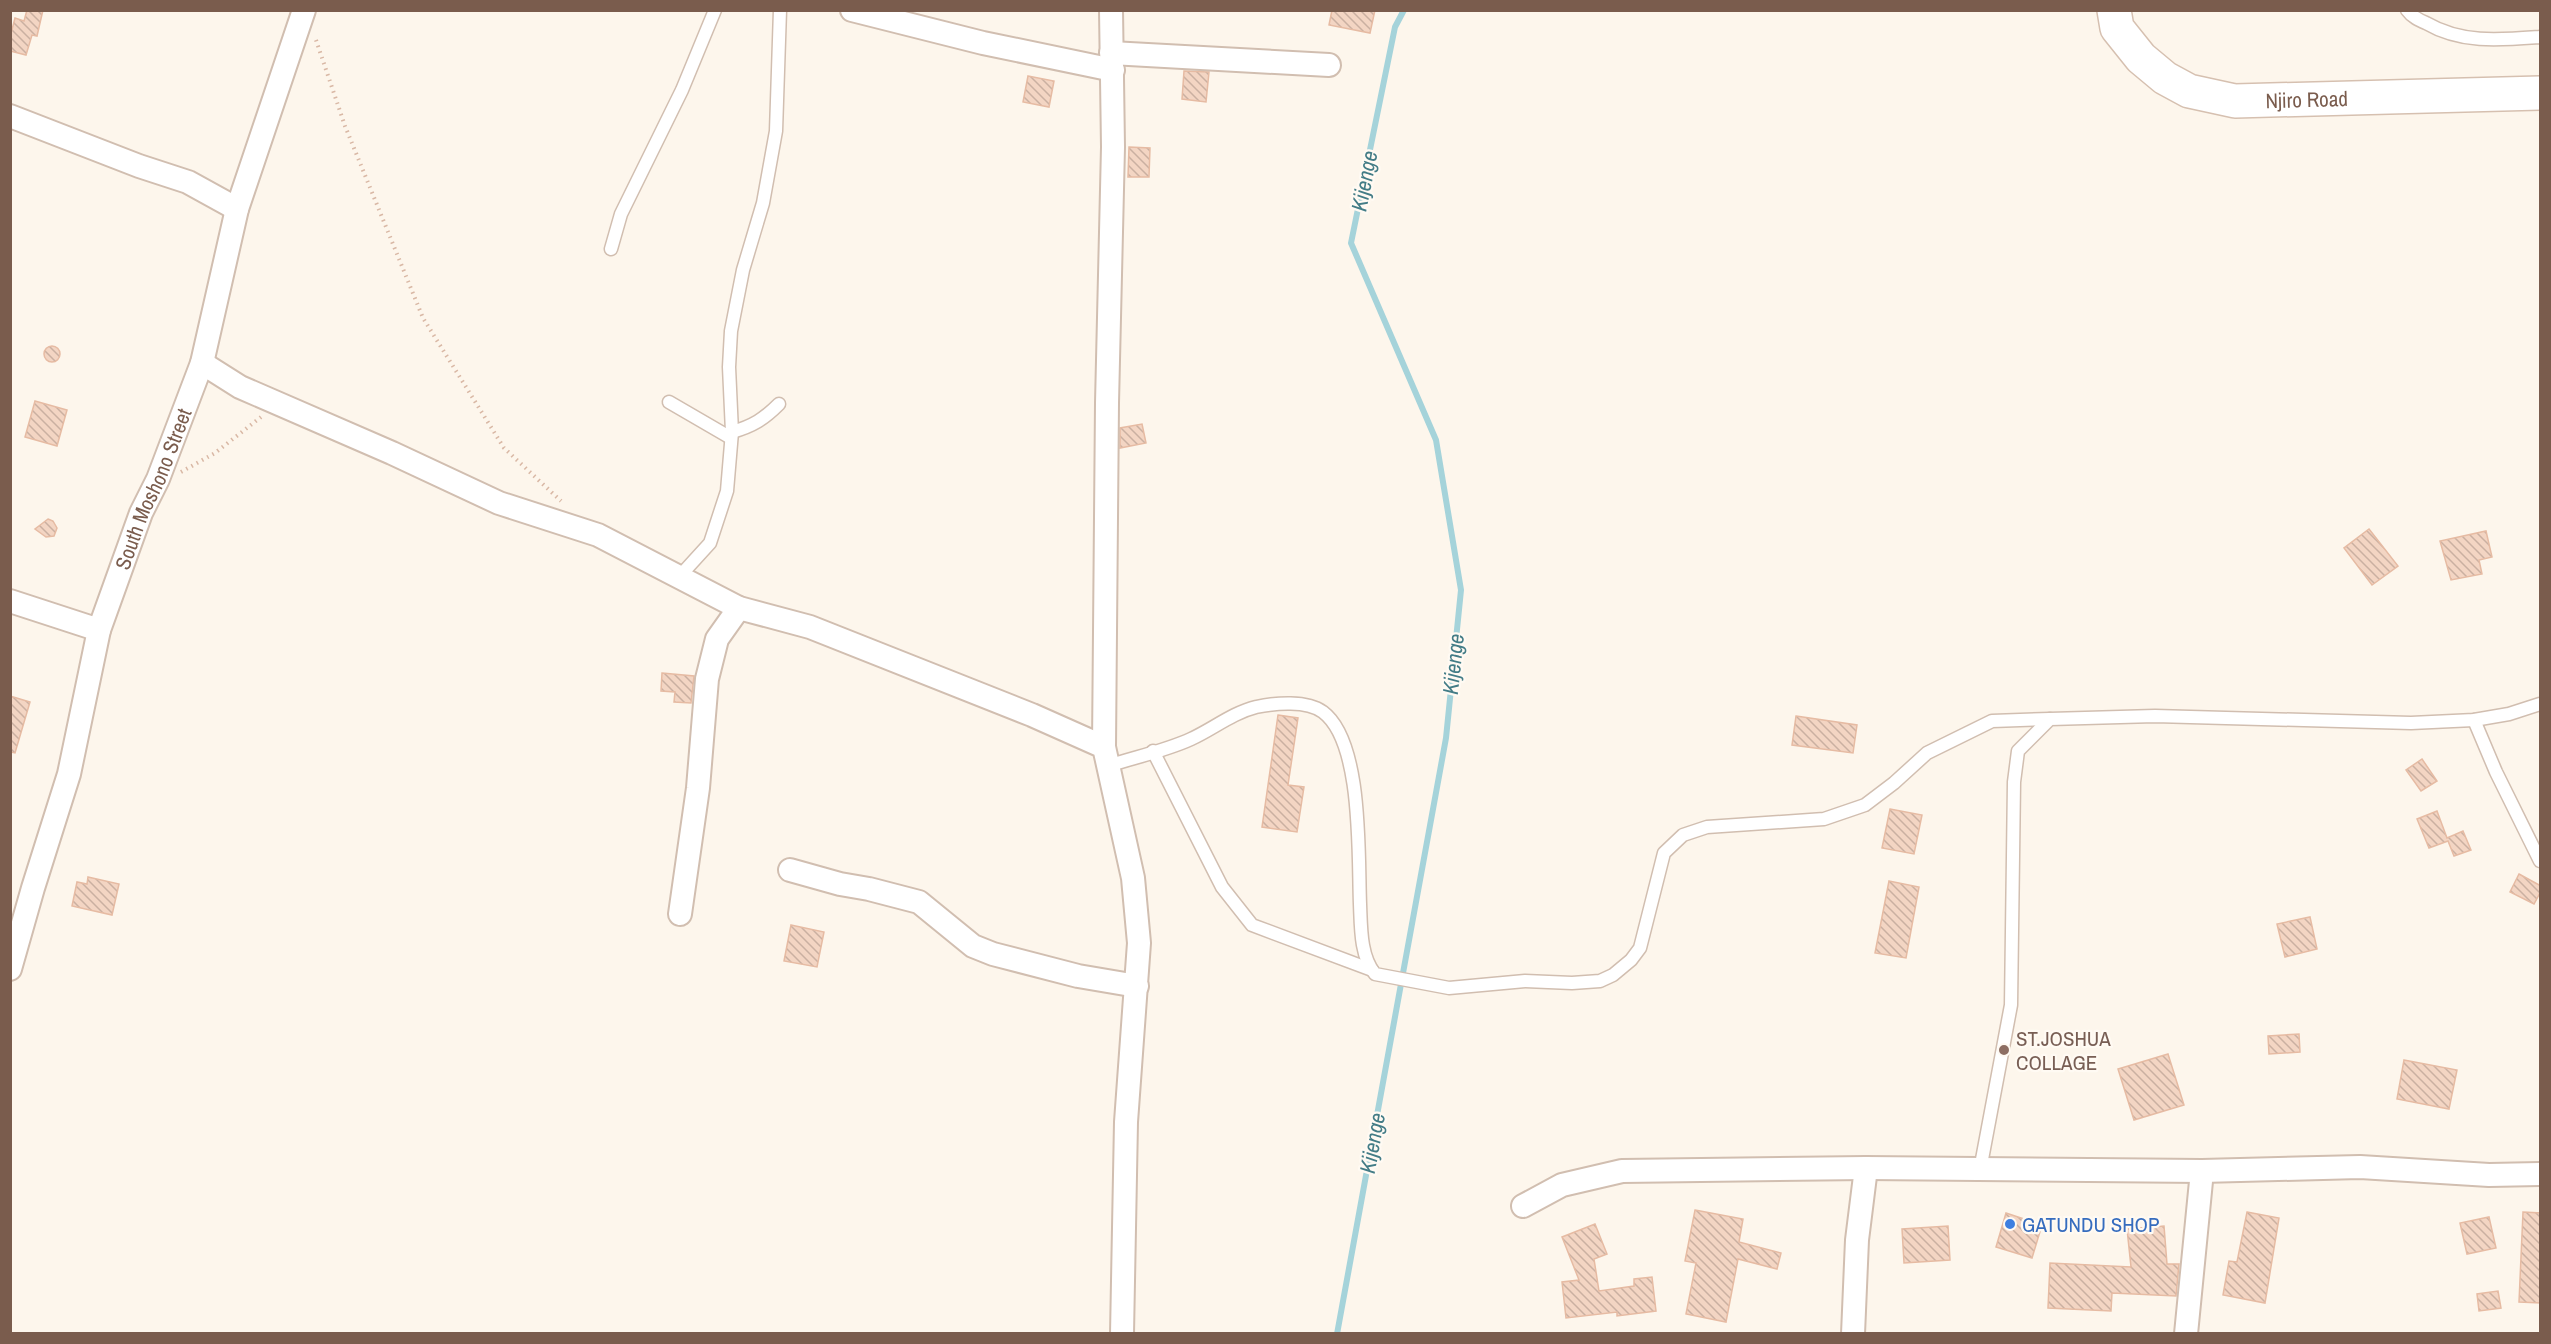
<svg xmlns="http://www.w3.org/2000/svg" width="2551" height="1344" font-family="'Archivo Narrow',sans-serif">
  <style>
    .lines { fill: none; stroke-linecap: round; stroke-linejoin: round }
    .stream { stroke: #a5d3da; stroke-width: 6 }
    .building { fill: url(#building-back-hatch); stroke: #e6bba3; stroke-width: 1.5 }
    .lane-casing { stroke: #d1beb0; stroke-width: 15 }
    .street-casing { stroke: #d1beb0; stroke-width: 26 }
    .secondary-casing { stroke: #d6c0b0; stroke-width: 36 }
    .path { stroke: #d9b8a5; stroke-width: 4; stroke-dasharray: 1.5 4.5; stroke-linecap: butt }
    .lane { stroke: #fff; stroke-width: 12 }
    .street { stroke: #fff; stroke-width: 22 }
    .secondary { stroke: #fff; stroke-width: 33 }
    .education-dot { fill: #8d6e63; stroke: #fffaf3; stroke-width: 2 }
    .shop-dot { fill: #3f7fe0; stroke: #fffaf3; stroke-width: 2 }
    .labels { text-anchor: middle; dominant-baseline: central; stroke-width: 4.5; stroke-linejoin: round; paint-order: stroke }
    .street-label { font-size: 21px; fill: #7a5c4d; stroke: #fffaf3 }
    .education-label { font-size: 21px; fill: #785e54; stroke: #fffaf3; text-anchor: start }
    .shop-label { font-size: 21px; fill: #366cbe; stroke: #fffaf3; text-anchor: start }
    .water-label { font-size: 22px; font-style: italic; fill: #437c86; stroke: #fffaf3 }
  </style>
  <defs>
    <pattern id="building-back-hatch" width="6" height="6" patternUnits="userSpaceOnUse" patternTransform="scale(1.5)"><rect width="6" height="6" fill="#f3d5c3"/><path d="M-1 5l2 2M0 0l6 6M5-1l2 2" fill="none" stroke="#cab0a1"/></pattern>
  </defs>
  <rect width="100%" height="100%" fill="#fdf6ec"/>
  <g class="lines">
    <polyline class="stream" points="1337,1334 1446,738 1461,590 1436,440 1351,243 1395,27 1404,10"/>
  </g>
  <g class="building">
    <polygon points="27,10 43,10 37,36 32,35 26,55 10,51 10,37 15,18 24,21"/>
    <polygon points="1332,10 1375,10 1370,33 1329,25"/>
    <polygon points="1184,71 1209,72 1206,102 1182,99"/>
    <polygon points="1028,76 1054,81 1049,107 1023,102"/>
    <polygon points="1129,147 1150,148 1149,177 1128,177"/>
    <circle cx="52" cy="354" r="8"/>
    <polygon points="35,401 67,410 57,446 25,437"/>
    <polygon points="1142,424 1146,443 1120,448 1120,428"/>
    <polygon points="48,519 53,521 57,528 54,536 46,537 35,529"/>
    <polygon points="2369,529 2398,566 2372,585 2344,548"/>
    <polygon points="2486,531 2492,557 2479,560 2482,574 2451,580 2440,541"/>
    <polygon points="662,673 694,676 691,703 674,702 675,692 661,691"/>
    <polygon points="10,696 30,702 15,753 10,752"/>
    <polygon points="1278,715 1298,718 1288,785 1304,787 1297,832 1262,827"/>
    <polygon points="1796,716 1857,725 1853,753 1792,745"/>
    <polygon points="2422,759 2437,781 2421,791 2406,770"/>
    <polygon points="1890,809 1922,815 1914,854 1882,848"/>
    <polygon points="2437,811 2447,838 2463,831 2471,850 2454,856 2448,841 2429,848 2417,819"/>
    <polygon points="2519,874 2541,886 2541,891 2534,904 2510,892"/>
    <polygon points="88,877 119,884 112,915 72,906 77,882 87,884"/>
    <polygon points="1889,881 1919,887 1906,958 1875,953"/>
    <polygon points="2310,917 2317,949 2285,957 2277,924"/>
    <polygon points="791,925 824,932 817,967 784,961"/>
    <polygon points="2299,1034 2300,1052 2269,1054 2268,1036"/>
    <polygon points="2168,1054 2184,1105 2134,1120 2118,1069"/>
    <polygon points="2404,1060 2457,1070 2449,1109 2397,1099"/>
    <polygon points="1695,1210 1743,1219 1739,1242 1781,1253 1777,1269 1738,1259 1726,1322 1686,1314 1696,1263 1685,1261"/>
    <polygon points="2247,1212 2279,1218 2265,1303 2223,1295 2229,1261 2237,1262"/>
    <polygon points="2523,1212 2541,1213 2541,1303 2519,1302"/>
    <polygon points="2006,1213 2042,1225 2032,1258 1996,1247"/>
    <polygon points="2489,1217 2496,1248 2467,1254 2460,1223"/>
    <polygon points="1595,1224 1607,1254 1594,1259 1599,1291 1634,1286 1634,1279 1652,1277 1656,1311 1617,1316 1617,1312 1566,1318 1562,1282 1579,1280 1562,1237"/>
    <polygon points="1948,1226 1950,1260 1904,1263 1902,1229"/>
    <polygon points="2164,1226 2167,1264 2179,1264 2176,1296 2112,1293 2111,1311 2048,1308 2050,1263 2131,1267 2127,1229"/>
    <polygon points="2498,1291 2501,1308 2479,1311 2477,1294"/>
  </g>
  <g class="lines">
    <defs>
      <g id="lane">
        <path d="M2407,10C2412,17 2419,20 2426,23C2462,44 2501,40 2540,37"/>
        <polyline points="611,249 621,214 682,90 715,10"/>
        <polyline points="669,402 731,438"/>
        <path d="M732,432C753,426 764,419 779,404"/>
        <polyline points="679,577 710,543 727,491 732,432 729,367 731,331 743,270 763,203 776,131 780,10"/>
        <polyline points="2474,720 2496,772 2540,861"/>
        <polyline points="1153,751 1222,887 1252,925 1372,970"/>
        <path d="M1108,766C1135,757 1165,751 1191,739C1213,729 1232,713 1256,707C1275,703 1307,700 1323,712C1363,742 1358,856 1360,904C1361,926 1360,956 1375,974L1449,988L1525,981L1572,983L1600,981L1613,975L1631,960L1640,948L1664,853L1683,835L1707,827L1824,819L1865,805L1894,783L1927,753L1992,721L2050,719"/>
        <polyline points="1980,1170 2011,1005 2014,782 2018,751 2050,719 2155,716 2411,723 2474,720 2509,714 2540,704"/>
      </g>
      <g id="street">
        <polyline points="852,10 983,43 1113,70"/>
        <polyline points="1111,53 1329,65"/>
        <polyline points="10,116 139,166 188,182 237,209"/>
        <polyline points="202,363 240,387 392,453 499,503 598,535 739,608 810,627 1032,715 1104,747 1133,878 1139,943 1126,1122 1122,1334"/>
        <polyline points="10,601 99,630"/>
        <polyline points="1104,747 1107,403 1113,147 1111,10"/>
        <polyline points="790,870 840,884 869,889 919,902 973,946 993,954 1078,976 1137,986"/>
        <polyline points="680,914 698,788 707,679 717,639 739,608"/>
        <path id="s1" d="M10,969L33,888L69,774L99,630L141,513L158,479L202,363L237,209L304,10"/>
        <polyline points="1523,1206 1562,1185 1622,1171 1866,1168 2202,1171 2360,1167 2489,1175 2540,1174"/>
        <polyline points="1853,1334 1857,1240 1866,1168"/>
        <polyline points="2186,1334 2202,1171"/>
      </g>
      <g id="secondary">
        <path id="s2" d="M2114,10L2117,28L2141,58L2165,78L2189,91L2235,101L2540,93"/>
      </g>
    </defs>
    <use href="#lane" class="lane-casing"/>
    <use href="#street" class="street-casing"/>
    <use href="#secondary" class="secondary-casing"/>
    <g class="path">
      <polyline points="316,40 345,126 423,318 504,448 561,501"/>
      <polyline points="181,472 215,453 261,417"/>
    </g>
    <use href="#lane" class="lane"/>
    <use href="#street" class="street"/>
    <use href="#secondary" class="secondary"/>
  </g>
  <circle class="education-dot" cx="2004" cy="1050" r="6"/>
  <circle class="shop-dot" cx="2010" cy="1224" r="6"/>
  <g class="labels">
    <g class="street-label">
      <text stroke="none"><textPath href="#s2" startOffset="234">Njiro Road</textPath></text>
      <text stroke="none"><textPath href="#s1" startOffset="502">South Moshono Street</textPath></text>
    </g>
    <g class="education-label">
      <text x="2016" y="1038">ST.JOSHUA<tspan x="2016" dy="24">COLLAGE</tspan></text>
    </g>
    <g class="shop-label">
      <text x="2022" y="1224">GATUNDU SHOP</text>
    </g>
    <g class="water-label">
      <text transform="translate(1364 181) rotate(-79)">Kijenge</text>
      <text transform="translate(1453 664) rotate(-84)">Kijenge</text>
      <text transform="translate(1372 1143) rotate(-80)">Kijenge</text>
    </g>
  </g>
  <rect width="2551" height="1344" fill="none" stroke="#7a5c4d" stroke-width="24"/>
</svg>
